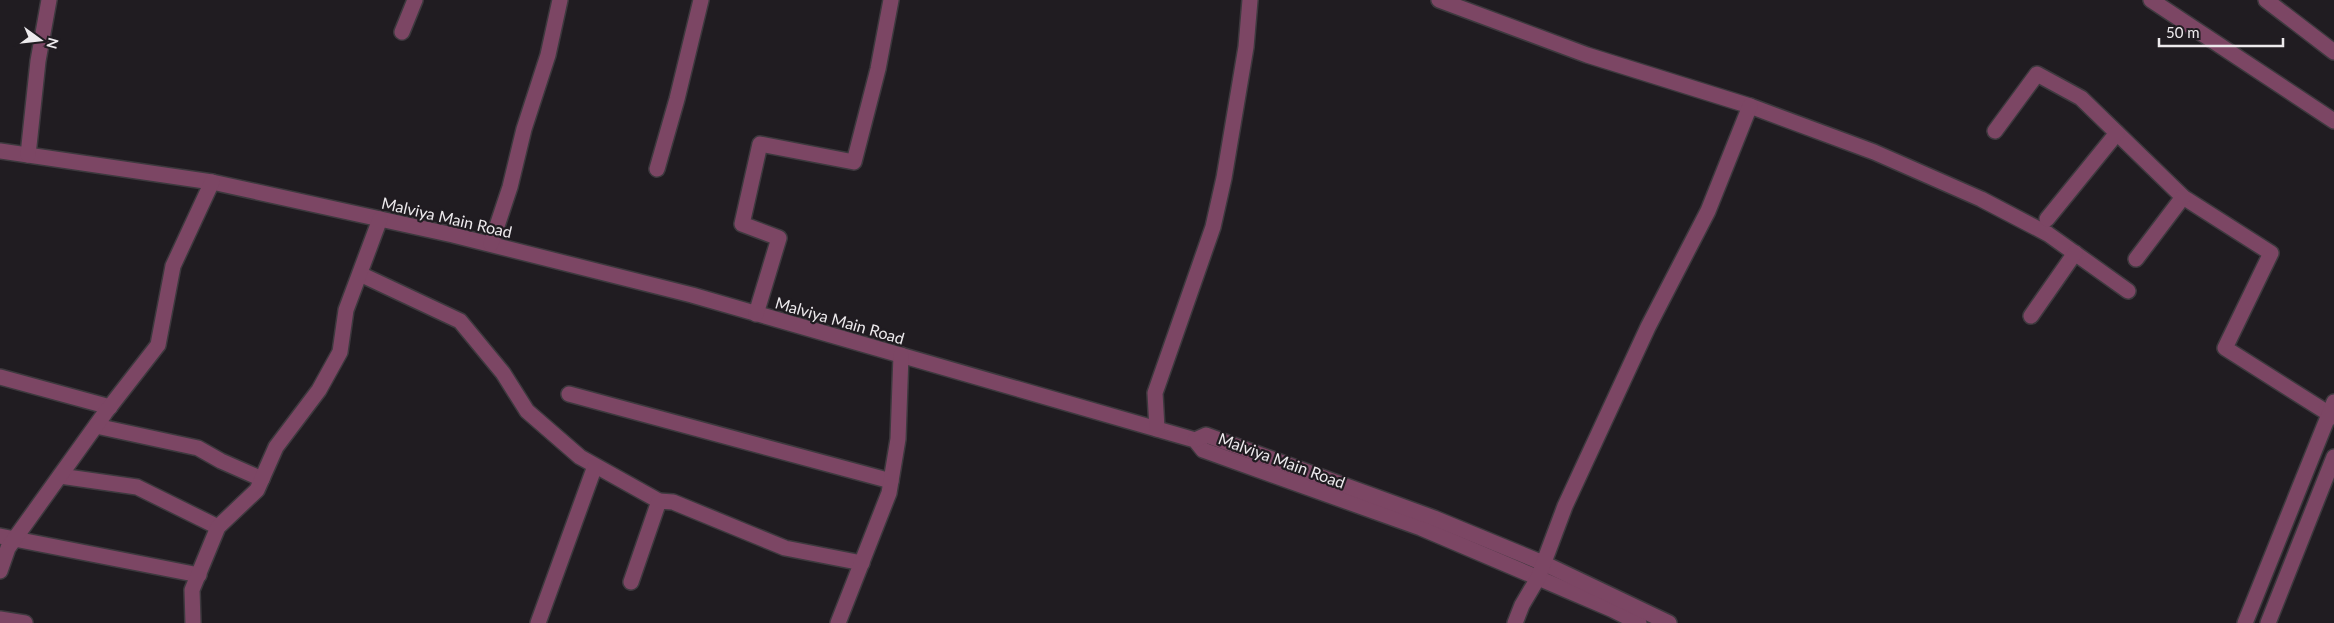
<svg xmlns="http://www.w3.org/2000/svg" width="2334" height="623" font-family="Lato,sans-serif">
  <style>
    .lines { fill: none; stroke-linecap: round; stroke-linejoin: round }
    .minor-casing { stroke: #3d393e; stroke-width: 18 }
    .minor { stroke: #7c4664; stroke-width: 15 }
    .labels { text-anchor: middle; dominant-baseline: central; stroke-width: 4.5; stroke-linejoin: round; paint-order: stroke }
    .street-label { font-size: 16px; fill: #edeaed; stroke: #201c21 }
  </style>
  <rect width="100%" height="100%" fill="#201c21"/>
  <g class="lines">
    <defs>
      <g id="minor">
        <polyline points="1439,0 1587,55 1750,106 1874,152 1981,199 2048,234 2128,291"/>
        <polyline points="2151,0 2334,121"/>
        <polyline points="2266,0 2334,52"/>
        <polyline points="402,32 415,0"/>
        <polyline points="1995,131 2037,74 2081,98 2183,197 2271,253 2225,348 2334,417"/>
        <polyline points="0,151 212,182 453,235 692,295 1195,440 1203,450 1421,528 1611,609 1639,623"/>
        <polyline points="28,155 38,61 49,0"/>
        <polyline points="657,169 677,99 701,0"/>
        <polyline points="2047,219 2117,133"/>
        <polyline points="491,244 510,187 524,129 548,55 560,0"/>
        <polyline points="2136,259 2183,197"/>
        <polyline points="360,274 460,321 503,373 527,411 580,457 659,501"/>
        <polyline points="756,314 779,238 742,224 760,144 854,162 878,69 891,0"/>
        <polyline points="2031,316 2075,253"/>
        <polyline points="0,377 110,407"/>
        <polyline points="569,394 891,481"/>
        <polyline points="96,426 198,448 221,461 262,479"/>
        <polyline points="1157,429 1155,393 1213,227 1224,178 1246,47 1250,0"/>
        <polyline points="1195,440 1206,435 1434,518 1543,563 1669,623"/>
        <polyline points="60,476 137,487 218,527"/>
        <polyline points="0,536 199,575"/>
        <polyline points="0,571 8,548 105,413 158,345 173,266 212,182"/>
        <polyline points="631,582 659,501 673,502 785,548 862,563"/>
        <polyline points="0,619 25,623"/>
        <polyline points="193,623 192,590 218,527 257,490 276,447 319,390 340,352 346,310 380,219"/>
        <polyline points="538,623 595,466"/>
        <polyline points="838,623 889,493 898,439 901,355"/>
        <polyline points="1515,623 1522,605 1538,578 1565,506 1648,327 1708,211 1750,106"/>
        <polyline points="2245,623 2334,402"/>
        <polyline points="2268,623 2334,457"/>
      </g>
    </defs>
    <use href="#minor" class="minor-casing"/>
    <use href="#minor" class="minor"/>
  </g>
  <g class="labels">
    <g class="street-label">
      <text transform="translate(447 217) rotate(13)">Malviya Main Road</text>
      <text transform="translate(840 320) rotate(16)">Malviya Main Road</text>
      <text transform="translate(1282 460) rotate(20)">Malviya Main Road</text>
    </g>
  </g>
  <g transform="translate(40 40) rotate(105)" stroke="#201c21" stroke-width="4" paint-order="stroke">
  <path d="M0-4L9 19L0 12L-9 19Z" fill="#edeaed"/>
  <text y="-8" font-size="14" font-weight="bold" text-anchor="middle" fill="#edeaed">N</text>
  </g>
  <path d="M2159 38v8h124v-8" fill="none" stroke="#edeaed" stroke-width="2.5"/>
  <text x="2166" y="38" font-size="15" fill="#edeaed" stroke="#201c21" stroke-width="4" paint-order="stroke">50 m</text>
</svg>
